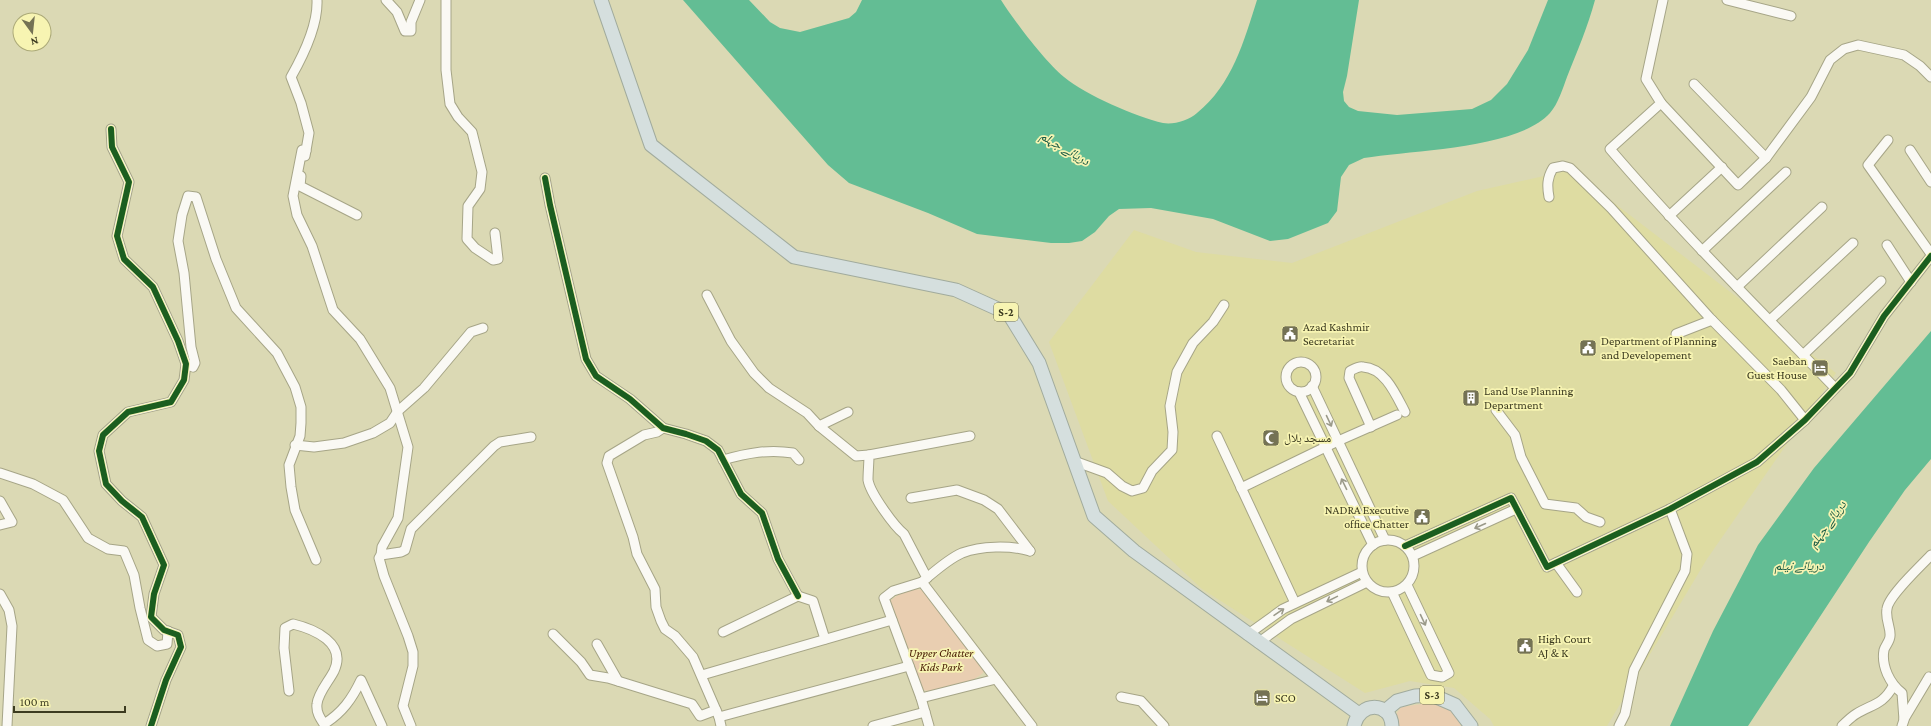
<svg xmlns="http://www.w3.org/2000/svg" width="1931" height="726" font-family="'Crimson Pro','Noto Naskh Arabic',serif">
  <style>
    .built { fill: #dedca2 }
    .green { fill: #e9ceb1 }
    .water { fill: #63bd94 }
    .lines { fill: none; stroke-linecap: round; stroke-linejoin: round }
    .minor-casing { stroke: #a6a587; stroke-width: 11 }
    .highway-casing { stroke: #a1ab9d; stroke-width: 15 }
    .minor { stroke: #faf9f4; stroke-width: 9 }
    .highway { stroke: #d5dfde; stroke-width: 13 }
    .cycleway-casing { stroke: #f7f4b2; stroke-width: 8 }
    .cycleway { stroke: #1b5e20; stroke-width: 6 }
    .oneway { stroke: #9b9a8a }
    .labels { text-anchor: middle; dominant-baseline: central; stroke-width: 3.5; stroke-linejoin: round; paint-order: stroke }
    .shield { fill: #f7f4b2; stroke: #74724c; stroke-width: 1 }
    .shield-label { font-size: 11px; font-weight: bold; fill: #3c3b20 }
    .poi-label { font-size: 12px; fill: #3c3b20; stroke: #f7f4b2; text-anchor: start }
    .park-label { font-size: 12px; font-style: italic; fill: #4d2108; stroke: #f7f4b2 }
    .water-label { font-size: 13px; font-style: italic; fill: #175943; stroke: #f7f4b2 }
  </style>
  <rect width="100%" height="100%" fill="#dbd9b4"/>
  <polygon class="built" points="1571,170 1836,373 1707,559 1607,726 1494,726 1490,719 1454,688 1410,681 1365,693 1202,589 1108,501 1049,342 1134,230 1196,252 1292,263 1477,191"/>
  <g class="green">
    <path d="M913,589L922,590L984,672C969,685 942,695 923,690L890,601L903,591Z"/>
    <path d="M1422,704C1443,705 1451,706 1461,726H1388L1401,707Z"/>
  </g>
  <g class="water">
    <path d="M683,0H749L770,22L780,28L800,32L849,18L856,12L862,0H1001C1015,22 1045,61 1064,77C1086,95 1136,117 1163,123C1174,125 1189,120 1197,113C1232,85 1244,41 1257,0H1359L1347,76L1343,92L1344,101L1349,107L1358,111L1397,115L1472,109L1491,100L1507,84L1528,50L1548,0H1595C1588,26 1577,52 1567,77C1563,88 1558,104 1550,113C1518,149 1412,150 1364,158L1349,165L1341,177L1337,211L1328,223L1288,239L1270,241L1213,219L1151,208L1119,209L1109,216L1095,232L1082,241L1069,243H1051L977,234L928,213L849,183L828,165Z"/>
    <polygon points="1931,331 1931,459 1905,490 1869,542 1748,726 1670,726 1713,631 1758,545 1814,468"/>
  </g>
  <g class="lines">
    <defs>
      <g id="minor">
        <polyline points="386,0 397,12 405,31 411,31 411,22 420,0"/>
        <polyline points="446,0 446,70 450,104 458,117 472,132 482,172 480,189 468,206 467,239 475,248 493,260 498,259 495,233"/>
        <path d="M1663,0L1646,79L1661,103L1610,149C1681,232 1759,309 1835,388"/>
        <polyline points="1727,0 1791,16"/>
        <polyline points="1661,103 1738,185 1766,158 1694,84"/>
        <polyline points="111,129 112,147 129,182 117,236 124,259 153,287 178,341 186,364 184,380 171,402 128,412 103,435 99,451 106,484 122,501 142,517 164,565 154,594 151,617 164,630 178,635 181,647 166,680 151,726"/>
        <polyline points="1888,140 1868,165 1931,254"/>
        <polyline points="1910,150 1931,182"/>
        <polyline points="306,151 302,150 293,196 297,215 312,246 333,310 360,339 390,388 408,447 398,518 382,547 381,555"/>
        <path d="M305,156L309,133L301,103L291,77C303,56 318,24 317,0"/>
        <polyline points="1766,158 1811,97 1830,60 1844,49 1858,45 1904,55 1920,66 1931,77"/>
        <polyline points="301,176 300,186 357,215"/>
        <polyline points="545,178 550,205 586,359 596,376 630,399 663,428 686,434 706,441 718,450 741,494 762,513 778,559 798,596"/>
        <path d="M1549,197C1547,186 1547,178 1553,168L1563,166L1570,168L1611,208L1710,318L1781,390L1805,420"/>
        <polyline points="1669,216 1722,167"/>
        <polyline points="1887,245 1911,282"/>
        <polyline points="1702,251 1786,172"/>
        <polyline points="1737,287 1822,207"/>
        <polyline points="707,295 731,341 754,373 769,388 807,413 819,426 848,412"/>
        <polyline points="1770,320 1853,243"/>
        <polyline points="1676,334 1712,320"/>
        <polyline points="1803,355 1881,281"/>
        <circle cx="1301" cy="377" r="15"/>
        <polyline points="186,364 193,367 195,363 191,347 184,273 178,241 182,215 188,196 196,197 216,259 236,308 277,353 295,387 301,407 301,423 300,436 289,465 291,487 295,510 316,560"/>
        <polyline points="1312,386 1385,540"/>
        <polyline points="1299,392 1373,545"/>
        <polyline points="1496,410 1515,435 1521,457 1545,504 1576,508 1586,517 1600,522"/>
        <polyline points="819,426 856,456 869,455"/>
        <path d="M1371,427L1349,378L1350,371C1354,369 1359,366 1363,367C1385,368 1396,395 1405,412"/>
        <polyline points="663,428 657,432 644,435 609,456 607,463 633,537 637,554 655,589 656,607 661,621 665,629 675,636 693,657 719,717 721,726"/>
        <polyline points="1217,436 1295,603"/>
        <polyline points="295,445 314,447 344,443 373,433 390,423 398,411 424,388 471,332 483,328"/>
        <path d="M723,460C747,453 769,449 793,453L799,460"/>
        <polyline points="1074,461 1107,473 1122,486 1132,491 1143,488 1152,471 1172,450 1173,432 1170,406 1177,372 1193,343 1213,322 1224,305"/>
        <polyline points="0,473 33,484 63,500 88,538 108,549 124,551 134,575 140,608 148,640 157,646 167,644 168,631"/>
        <polyline points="1241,488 1338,441 1397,415"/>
        <polyline points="911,498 957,490 984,500 998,509 1030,551"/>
        <polyline points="0,501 12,522 0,525"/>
        <circle cx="1388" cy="566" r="26"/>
        <polyline points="1405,546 1511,498 1547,567 1670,509 1757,462 1805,420 1850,373 1884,316 1931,256"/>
        <path d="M1030,551C1010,545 981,546 962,553C948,559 934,572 922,582L1032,726"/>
        <polyline points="1413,556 1516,509"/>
        <polyline points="1556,563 1577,592"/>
        <path d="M927,578L904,534C894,526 870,493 868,480C868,472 869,463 869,455L970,436"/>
        <polyline points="922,582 893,591 884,598 921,698 929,726"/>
        <polyline points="1392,592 1431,675 1442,677 1449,673 1407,585"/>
        <polyline points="0,594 9,610 12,626 7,726"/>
        <polyline points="723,632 798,596 813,601 825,639"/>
        <polyline points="553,634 581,662 590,675 608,678 692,704 700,716 716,710"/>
        <polyline points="1247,635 1283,609 1362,572"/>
        <polyline points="1258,643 1291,619 1367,582"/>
        <polyline points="597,644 618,681"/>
        <polyline points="702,675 892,620"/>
        <path d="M289,691L284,648L285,628L293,624C314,629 347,643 334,671C329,681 318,693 317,704C316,712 320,718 324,724C342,713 352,699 361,680L382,726"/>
        <polyline points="1121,697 1141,701 1164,726"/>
        <polyline points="921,698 996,679"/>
        <polyline points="719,717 909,666"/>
        <polyline points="1904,719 1929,677 1931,678"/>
        <polyline points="411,726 403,706 413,666 413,652 408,636 384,576 379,558 381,555 401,552 405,550 411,529 494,446 500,442 531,437"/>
        <polyline points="873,726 925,712"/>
        <polyline points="1619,726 1625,714 1634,670 1685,571 1687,554 1670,509"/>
        <path d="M1842,726C1846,722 1851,717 1856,714C1872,704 1883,705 1893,686"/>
        <path d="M1902,726L1904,720L1902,693C1890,684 1881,666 1884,650C1885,646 1890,641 1890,636C1891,628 1885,619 1887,609C1888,596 1921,566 1931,555"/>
      </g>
      <g id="highway">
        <polyline points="601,0 651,145 794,257 956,290 1009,314 1039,363 1094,516 1134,551 1359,714"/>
        <polyline points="1385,711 1397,701 1415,696 1432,695 1455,705 1471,726"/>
        <path d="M1354,726C1359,701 1391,701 1392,726"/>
      </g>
    </defs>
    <use href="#minor" class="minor-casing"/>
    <use href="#highway" class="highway-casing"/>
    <use href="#minor" class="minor"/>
    <use href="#highway" class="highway"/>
    <defs>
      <g id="cycleway">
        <polyline points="111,129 112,147 129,182 117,236 124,259 153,287 178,341 186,364 184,380 171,402 128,412 103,435 99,451 106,484 122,501 142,517 164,565 154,594 151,617 164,630 178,635 181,647 166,680 151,726"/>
        <polyline points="545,178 550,205 586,359 596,376 630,399 663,428 686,434 706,441 718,450 741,494 762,513 778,559 798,596"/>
        <polyline points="1405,546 1511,498 1547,567 1670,509 1757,462 1805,420 1850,373 1884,316 1931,256"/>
      </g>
    </defs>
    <use href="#cycleway" class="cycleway-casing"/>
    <use href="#cycleway" class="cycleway"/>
  </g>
  <defs><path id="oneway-shaft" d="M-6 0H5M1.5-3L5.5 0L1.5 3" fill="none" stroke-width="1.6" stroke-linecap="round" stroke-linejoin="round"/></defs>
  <g class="oneway">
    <use href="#oneway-shaft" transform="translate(1329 421) rotate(65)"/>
    <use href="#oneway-shaft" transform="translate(1344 484) rotate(-116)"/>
    <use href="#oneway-shaft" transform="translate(1480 526) rotate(156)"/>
    <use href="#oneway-shaft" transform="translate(1332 599) rotate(154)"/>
    <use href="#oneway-shaft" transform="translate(1279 612) rotate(-34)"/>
    <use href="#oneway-shaft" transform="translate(1423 620) rotate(65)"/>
  </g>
  <defs>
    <symbol id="civic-square" viewBox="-11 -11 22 22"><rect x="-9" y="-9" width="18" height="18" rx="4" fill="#747254" stroke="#f7f4b2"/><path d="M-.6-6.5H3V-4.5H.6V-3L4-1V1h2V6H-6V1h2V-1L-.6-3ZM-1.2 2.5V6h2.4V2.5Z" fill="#fff"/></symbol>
    <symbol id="hotel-square" viewBox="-11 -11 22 22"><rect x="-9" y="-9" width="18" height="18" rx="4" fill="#747254" stroke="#f7f4b2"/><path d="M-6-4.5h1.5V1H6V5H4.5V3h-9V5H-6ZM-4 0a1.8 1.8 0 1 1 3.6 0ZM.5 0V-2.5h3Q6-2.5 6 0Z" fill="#fff"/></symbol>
    <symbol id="building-square" viewBox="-11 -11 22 22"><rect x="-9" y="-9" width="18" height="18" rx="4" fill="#747254" stroke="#f7f4b2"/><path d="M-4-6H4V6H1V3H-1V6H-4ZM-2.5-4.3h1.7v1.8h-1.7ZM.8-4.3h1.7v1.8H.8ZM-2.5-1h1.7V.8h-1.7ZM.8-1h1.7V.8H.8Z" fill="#fff"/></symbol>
    <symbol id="mosque-square" viewBox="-11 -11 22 22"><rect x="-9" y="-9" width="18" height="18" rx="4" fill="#747254" stroke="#f7f4b2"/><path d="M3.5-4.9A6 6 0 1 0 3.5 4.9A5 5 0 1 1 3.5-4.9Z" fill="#fff"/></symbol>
  </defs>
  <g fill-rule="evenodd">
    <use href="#civic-square" x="1280" y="324" width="20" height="20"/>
    <use href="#civic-square" x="1578" y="338" width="20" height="20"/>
    <use href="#hotel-square" x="1810" y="358" width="20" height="20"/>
    <use href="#building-square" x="1461" y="388" width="20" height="20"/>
    <use href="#mosque-square" x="1261" y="428" width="20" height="20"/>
    <use href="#civic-square" x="1412" y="507" width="20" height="20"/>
    <use href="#civic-square" x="1515" y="636" width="20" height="20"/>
    <use href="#hotel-square" x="1252" y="688" width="20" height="20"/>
  </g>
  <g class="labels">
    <g class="shield">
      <rect x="994" y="303" width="24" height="18" rx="3"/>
      <rect x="1420" y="686" width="24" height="18" rx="3"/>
    </g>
    <g class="shield-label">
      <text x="1006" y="312">S-2</text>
      <text x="1432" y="695">S-3</text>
    </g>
    <g class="poi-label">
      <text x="1303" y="327">Azad Kashmir<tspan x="1303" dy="14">Secretariat</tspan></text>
      <text x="1601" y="341">Department of Planning<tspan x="1601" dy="14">and Developement</tspan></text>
      <text x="1807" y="361" text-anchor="end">Saeban<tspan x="1807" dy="14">Guest House</tspan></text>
      <text x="1484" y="391">Land Use Planning<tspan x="1484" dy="14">Department</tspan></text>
      <text x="1284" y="438">مسجد بلال</text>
      <text x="1409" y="510" text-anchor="end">NADRA Executive<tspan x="1409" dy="14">office Chatter</tspan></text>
      <text x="1538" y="639">High Court<tspan x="1538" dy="14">AJ &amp; K</tspan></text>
      <text x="1275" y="698">SCO</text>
    </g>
    <g class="park-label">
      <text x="941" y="653">Upper Chatter<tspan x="941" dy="14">Kids Park</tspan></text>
    </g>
    <g class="water-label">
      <text transform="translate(1065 148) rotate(30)">دریائے جہلم</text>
      <text transform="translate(1827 524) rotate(-54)">دریائے جہلم</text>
      <text x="1799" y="565">دریائے نیلم</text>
    </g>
  </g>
  <g transform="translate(32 32) rotate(165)"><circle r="19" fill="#f7f4b2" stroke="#acaa78"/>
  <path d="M0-3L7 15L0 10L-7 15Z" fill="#747254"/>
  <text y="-6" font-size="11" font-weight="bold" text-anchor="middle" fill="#3c3b20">N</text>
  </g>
  <path d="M14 706v6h111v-6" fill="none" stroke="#3c3b20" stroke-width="2"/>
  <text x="20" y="706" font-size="12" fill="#3c3b20" stroke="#f7f4b2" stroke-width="3" paint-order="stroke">100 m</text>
</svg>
